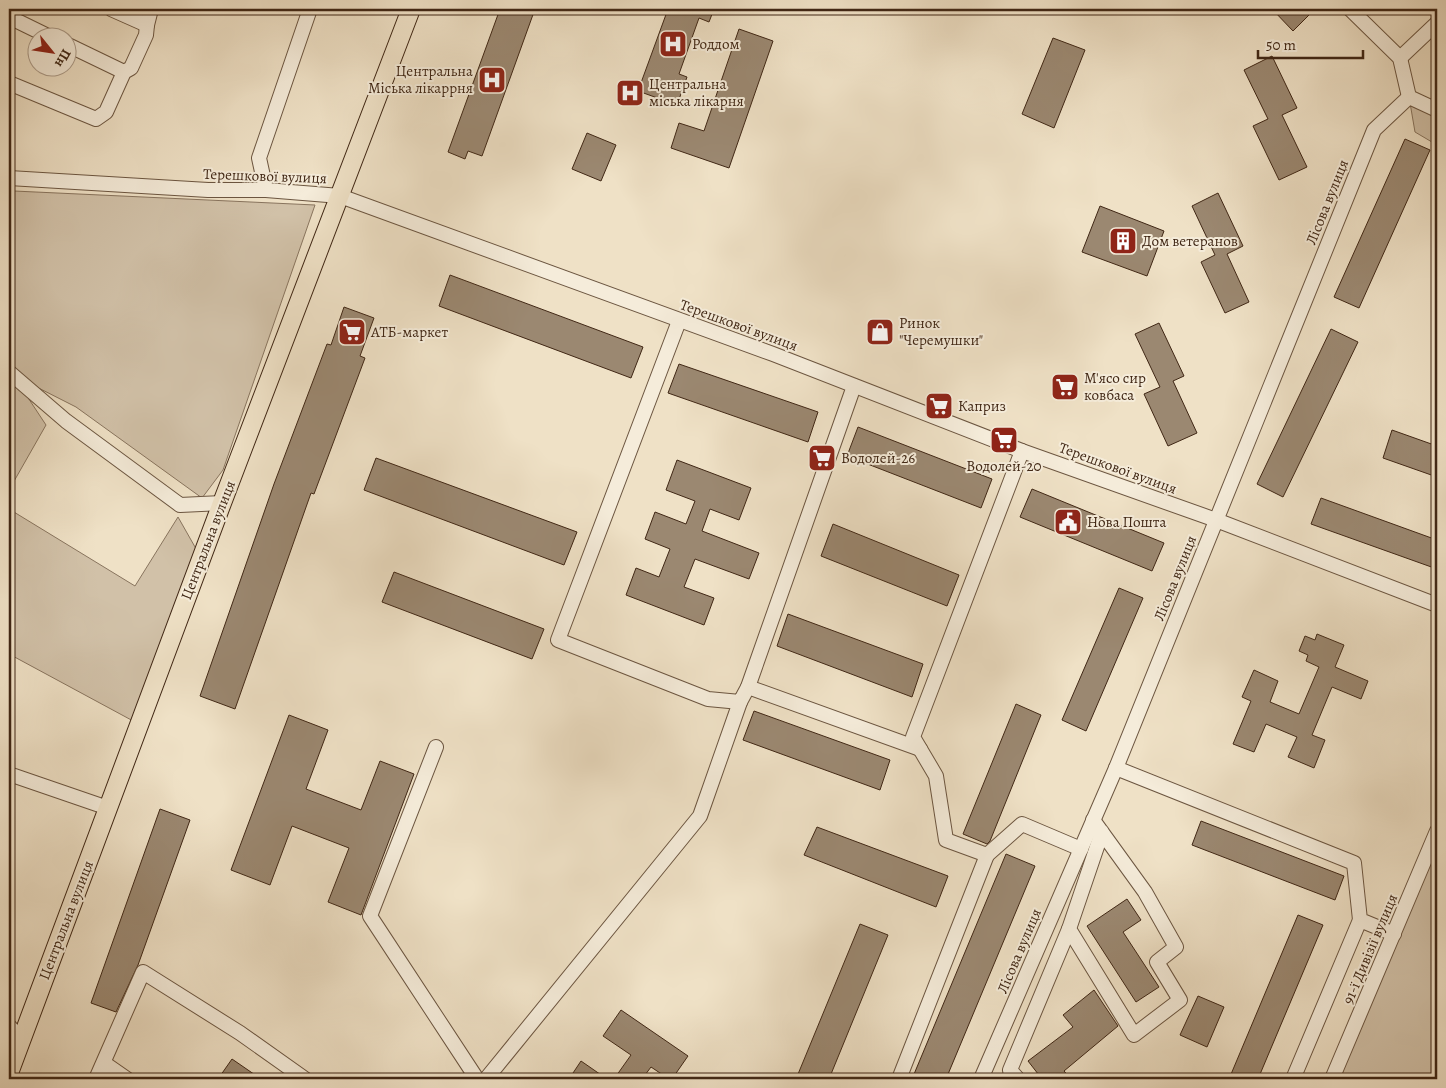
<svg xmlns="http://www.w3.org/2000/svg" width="1446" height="1088" font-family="Alegreya,serif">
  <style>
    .green { fill: #d1c1a8; stroke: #88745e }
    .building { fill: #9b8871; stroke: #402715 }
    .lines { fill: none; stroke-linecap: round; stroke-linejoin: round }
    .minor-casing { stroke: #6c5641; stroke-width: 16 }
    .major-casing { stroke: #402715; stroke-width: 20 }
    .minor { stroke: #f5ecda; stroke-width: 14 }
    .major { stroke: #efe1c6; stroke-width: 18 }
    .labels { text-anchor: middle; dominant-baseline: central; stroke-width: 4; stroke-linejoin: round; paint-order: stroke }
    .poi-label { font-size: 15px; fill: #402715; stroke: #f5ecda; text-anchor: start }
    .street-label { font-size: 15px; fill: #402715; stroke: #f5ecda }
  </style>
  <rect width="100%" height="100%" fill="#efe1c6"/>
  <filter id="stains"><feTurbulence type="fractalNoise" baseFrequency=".004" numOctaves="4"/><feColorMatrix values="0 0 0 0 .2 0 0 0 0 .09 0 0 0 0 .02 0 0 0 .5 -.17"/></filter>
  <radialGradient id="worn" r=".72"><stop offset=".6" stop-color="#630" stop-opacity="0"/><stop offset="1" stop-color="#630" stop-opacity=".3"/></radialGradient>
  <g class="green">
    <polygon points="1409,97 1437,110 1437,145 1415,132"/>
    <polygon points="14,191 315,205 223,470 202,498 76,407 13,375 46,425 9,490 9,372 12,374"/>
    <polygon points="9,509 135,586 178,517 199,554 135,722 9,654"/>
    <polygon points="1437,831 1437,1079 1332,1079"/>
  </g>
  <g class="building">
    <polygon points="500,9 535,9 482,156 468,151 465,159 448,152"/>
    <polygon points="668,9 714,9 709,22 699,18 679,74 687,77 677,105 638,91"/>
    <polygon points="1272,9 1315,9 1293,31"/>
    <polygon points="739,29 773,41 729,168 671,148 679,123 704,131"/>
    <polygon points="1053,38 1085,50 1054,128 1022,114"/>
    <polygon points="1272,56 1297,108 1282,115 1307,167 1279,180 1253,126 1268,119 1244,70"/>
    <polygon points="587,133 616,145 601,181 572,169"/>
    <polygon points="1405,139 1430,150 1359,308 1334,297"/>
    <polygon points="1218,193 1243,246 1227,254 1249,302 1225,313 1201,262 1215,255 1192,206"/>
    <polygon points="1100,206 1164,231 1147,276 1082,252"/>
    <polygon points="450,275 643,347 631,378 439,306"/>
    <polygon points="344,307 374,318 360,356 365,358 314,494 311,493 235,709 200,696 274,484 327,344 331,345"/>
    <polygon points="1159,323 1184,376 1173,381 1197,433 1168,446 1144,394 1160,387 1135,334"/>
    <polygon points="1331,329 1358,342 1283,497 1257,484"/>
    <polygon points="679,364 818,412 808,442 668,393"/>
    <polygon points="858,427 992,479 981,508 847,456"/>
    <polygon points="1392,430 1437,446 1437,477 1383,458"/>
    <polygon points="376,458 577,532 564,565 364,490"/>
    <polygon points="677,460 751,488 739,520 710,509 702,531 759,553 749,579 695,559 684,587 714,598 704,625 626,595 636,568 659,577 670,549 645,539 655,512 686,524 695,501 666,490"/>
    <polygon points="1032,489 1164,543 1152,571 1020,517"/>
    <polygon points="1321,498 1437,540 1437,569 1311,524"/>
    <polygon points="833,524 959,575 947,606 821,556"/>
    <polygon points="394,572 544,629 532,659 382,602"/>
    <polygon points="1119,588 1143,598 1086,731 1062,720"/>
    <polygon points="788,614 923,664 912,697 777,646"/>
    <polygon points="1317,634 1344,645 1335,667 1368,681 1361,699 1332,687 1312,735 1325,740 1314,768 1288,757 1297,737 1266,724 1254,752 1233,744 1251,701 1242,697 1254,670 1278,681 1270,702 1299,714 1319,667 1306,661 1308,655 1299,651 1305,636 1315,640"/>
    <polygon points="1016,704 1041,715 990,841 987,844 963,834"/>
    <polygon points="754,711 890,760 880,790 743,740"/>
    <polygon points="289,715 328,730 306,789 361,810 380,761 414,774 361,915 328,902 349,848 292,826 270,885 231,870"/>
    <polygon points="160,809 190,820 138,965 116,1012 91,1003"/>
    <polygon points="1201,821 1344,876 1335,900 1192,845"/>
    <polygon points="817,827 948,876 936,907 804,855"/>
    <polygon points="1006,854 1035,866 946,1079 912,1079"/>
    <polygon points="1127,899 1141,920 1123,932 1159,987 1136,1002 1087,926"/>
    <polygon points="1298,915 1323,925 1258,1079 1229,1079"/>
    <polygon points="860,924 888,935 829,1079 796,1079"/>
    <polygon points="1094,990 1118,1026 1064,1071 1071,1079 1042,1079 1028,1061 1073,1027 1063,1015"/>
    <polygon points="1198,996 1224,1007 1207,1047 1180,1035"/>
    <polygon points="621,1010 688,1056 672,1079 669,1079 651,1067 642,1079 614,1079 631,1055 603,1036"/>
    <polygon points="232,1059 261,1079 218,1079"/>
    <polygon points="581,1061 607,1079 569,1079"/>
  </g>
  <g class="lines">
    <defs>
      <g id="minor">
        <polyline points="111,9 147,25"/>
        <polyline points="1350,9 1400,58 1409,97 1437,110"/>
        <polyline points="9,17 52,38"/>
        <polyline points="68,45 124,72"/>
        <polyline points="1400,58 1437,23"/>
        <polyline points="9,83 96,119 106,112 124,72 131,68 146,35 147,25 151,9"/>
        <polyline points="9,178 208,190 266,190 340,196 773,354 1022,451 1216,520 1437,605"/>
        <polyline points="266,190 259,158 310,9"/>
        <polyline points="679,321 558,640 708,699 740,702 748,687 854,386"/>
        <polyline points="9,372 66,421 180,505 222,503"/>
        <polyline points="1022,451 913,737 936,776 946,840 987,855 1022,824 1081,849"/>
        <polyline points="748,687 920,749"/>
        <polyline points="436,747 370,916 477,1079"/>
        <polyline points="1116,768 1354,863 1360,920 1394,934"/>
        <polyline points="9,774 108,808"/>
        <polyline points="1093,820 1145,892 1176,947 1157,962 1180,1000 1134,1035 1069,929 1102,832"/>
        <polyline points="9,1026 21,1039"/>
        <polyline points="104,1063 127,1079"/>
        <polyline points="96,1079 143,972 240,1033 305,1079"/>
        <polyline points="486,1079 700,816 740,702"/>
        <polyline points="899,1079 987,855"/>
        <polyline points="981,1079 1116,768 1374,130 1409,97"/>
        <polyline points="1018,1079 1010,1070 1069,929"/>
        <polyline points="1293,1079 1360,920"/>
        <polyline points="1332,1079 1437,831"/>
      </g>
      <polyline id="major" points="9,1073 222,503 411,9"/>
    </defs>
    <use href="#minor" class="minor-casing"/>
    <use href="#major" class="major-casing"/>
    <use href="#minor" class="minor"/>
    <use href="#major" class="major"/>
  </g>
  <defs>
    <symbol id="hospital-square" viewBox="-11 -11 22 22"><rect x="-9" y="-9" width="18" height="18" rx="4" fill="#8f2418" stroke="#f5ecda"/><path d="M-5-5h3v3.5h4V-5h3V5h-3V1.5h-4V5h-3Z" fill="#fff"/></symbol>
    <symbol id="building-square" viewBox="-11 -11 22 22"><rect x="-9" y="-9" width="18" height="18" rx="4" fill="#8f2418" stroke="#f5ecda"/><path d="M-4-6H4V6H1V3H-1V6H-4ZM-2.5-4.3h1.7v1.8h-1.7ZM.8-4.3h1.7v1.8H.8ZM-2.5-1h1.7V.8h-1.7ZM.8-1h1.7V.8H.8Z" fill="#fff"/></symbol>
    <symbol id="supermarket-square" viewBox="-11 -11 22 22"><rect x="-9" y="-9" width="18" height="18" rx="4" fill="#8f2418" stroke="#f5ecda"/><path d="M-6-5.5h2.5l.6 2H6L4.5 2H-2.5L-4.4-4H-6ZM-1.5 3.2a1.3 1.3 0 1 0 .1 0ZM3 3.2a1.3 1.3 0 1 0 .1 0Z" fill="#fff"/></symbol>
    <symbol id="shop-square" viewBox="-11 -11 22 22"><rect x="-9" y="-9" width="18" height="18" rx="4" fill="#8f2418" stroke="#f5ecda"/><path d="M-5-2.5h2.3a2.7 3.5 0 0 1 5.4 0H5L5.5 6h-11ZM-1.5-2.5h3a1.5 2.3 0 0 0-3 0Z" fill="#fff"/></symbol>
    <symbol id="civic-square" viewBox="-11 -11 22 22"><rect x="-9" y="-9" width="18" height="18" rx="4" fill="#8f2418" stroke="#f5ecda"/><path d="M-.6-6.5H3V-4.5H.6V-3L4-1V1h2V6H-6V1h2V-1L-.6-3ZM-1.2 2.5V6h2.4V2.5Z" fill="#fff"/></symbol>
  </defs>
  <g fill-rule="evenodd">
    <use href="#hospital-square" x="657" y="28" width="32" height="32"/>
    <use href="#hospital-square" x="476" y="64" width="32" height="32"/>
    <use href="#hospital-square" x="614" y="77" width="32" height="32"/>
    <use href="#building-square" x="1107" y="225" width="32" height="32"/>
    <use href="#supermarket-square" x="336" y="316" width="32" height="32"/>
    <use href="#shop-square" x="864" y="316" width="32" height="32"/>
    <use href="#supermarket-square" x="1049" y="371" width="32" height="32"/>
    <use href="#supermarket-square" x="923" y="390" width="32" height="32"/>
    <use href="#supermarket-square" x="988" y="424" width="32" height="32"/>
    <use href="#supermarket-square" x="806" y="442" width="32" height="32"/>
    <use href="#civic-square" x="1052" y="506" width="32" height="32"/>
  </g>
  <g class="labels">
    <g class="poi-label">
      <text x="692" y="44">Роддом</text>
      <text x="473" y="71" text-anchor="end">Центральна<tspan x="473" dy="17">Міська лікаррня</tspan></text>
      <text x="649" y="84">Центральна<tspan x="649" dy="17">міська лікарня</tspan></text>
      <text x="1142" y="241">Дом ветеранов</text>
      <text x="899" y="323">Ринок<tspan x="899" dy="17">"Черемушки"</tspan></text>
      <text x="371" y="332">АТБ-маркет</text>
      <text x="1084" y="378">М'ясо сир<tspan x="1084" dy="17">ковбаса</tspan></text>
      <text x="958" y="406">Каприз</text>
      <text x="841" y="458">Водолей-26</text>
      <text x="1004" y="466" text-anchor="middle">Водолей-20</text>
      <text x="1087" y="522">Нова Пошта</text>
    </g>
    <g class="street-label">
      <text transform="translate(265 176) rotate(2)">Терешкової вулиця</text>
      <text transform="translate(1327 202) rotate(-68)">Лісова вулиця</text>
      <text transform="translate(739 325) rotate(20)">Терешкової вулиця</text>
      <text transform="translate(1118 468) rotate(20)">Терешкової вулиця</text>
      <text transform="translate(208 540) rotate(-69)">Центральна вулиця</text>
      <text transform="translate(1175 578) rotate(-68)">Лісова вулиця</text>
      <text transform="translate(66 920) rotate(-69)">Центральна вулиця</text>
      <text transform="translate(1370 949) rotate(-67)">91-ї Дивізії вулиця</text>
      <text transform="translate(1019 951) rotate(-67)">Лісова вулиця</text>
    </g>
  </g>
  <rect width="1446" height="1088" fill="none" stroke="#efe1c6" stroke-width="30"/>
  <rect x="10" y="10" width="1426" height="1068" fill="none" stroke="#402715" stroke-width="2.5"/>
  <rect x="15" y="15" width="1416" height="1058" fill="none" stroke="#402715"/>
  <g transform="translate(52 52) rotate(120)"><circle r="24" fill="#f5ecda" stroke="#ad9d8b"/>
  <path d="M0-4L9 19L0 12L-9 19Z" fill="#8f2418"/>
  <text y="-8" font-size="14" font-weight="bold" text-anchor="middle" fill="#402715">Пн</text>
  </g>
  <path d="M1258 50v8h105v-8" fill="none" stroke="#402715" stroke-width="2.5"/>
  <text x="1266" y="50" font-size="15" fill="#402715" stroke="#f5ecda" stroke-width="4" paint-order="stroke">50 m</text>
  <rect width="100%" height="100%" filter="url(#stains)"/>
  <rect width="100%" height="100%" fill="url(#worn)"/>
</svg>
